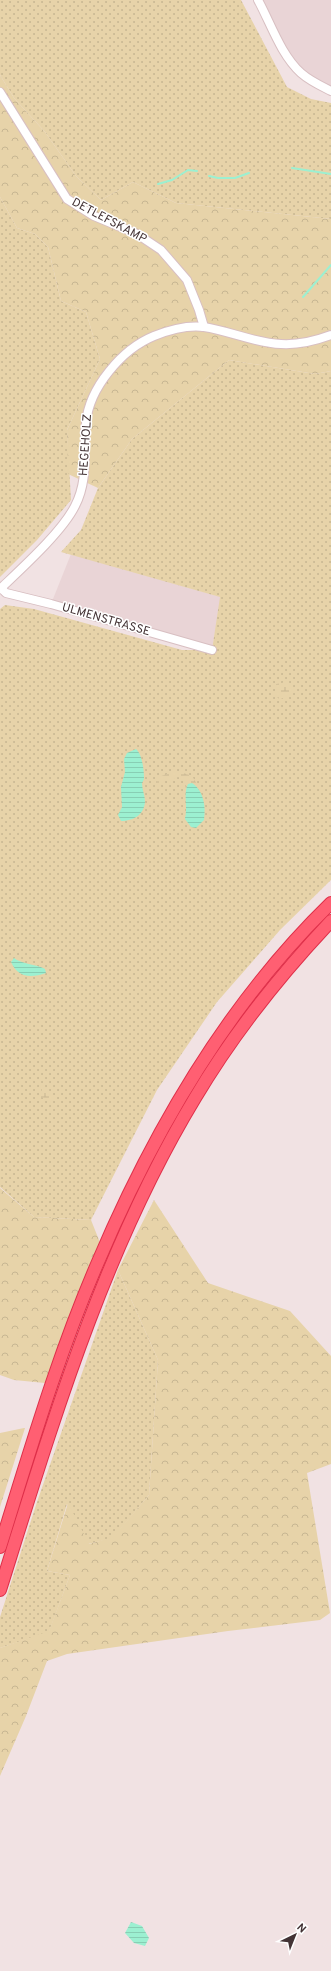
<svg xmlns="http://www.w3.org/2000/svg" width="331" height="1971" font-family="Overpass,sans-serif">
  <style>
    .residential { fill: #e9d4d6 }
    .grass { fill: url(#grass-dots) }
    .forest { fill: url(#forest-crowns) }
    .wetland { fill: url(#wetland-marsh) }
    .water { fill: url(#water-rules) }
    .lines { fill: none; stroke-linecap: round; stroke-linejoin: round }
    .stream { stroke: #9cf0d1; stroke-width: 2 }
    .minor-casing { stroke: #d8bfc2; stroke-width: 10 }
    .highway-casing { stroke: #de2f49; stroke-width: 14 }
    .minor { stroke: #fff; stroke-width: 8 }
    .highway { stroke: #ff5f72; stroke-width: 12 }
    .labels { text-anchor: middle; dominant-baseline: central; stroke-width: 3; stroke-linejoin: round; paint-order: stroke }
    .street-label { font-size: 12px; fill: #433335; stroke: #fff }
  </style>
  <defs>
    <pattern id="grass-dots" width="8" height="8" patternUnits="userSpaceOnUse"><rect width="8" height="8" fill="#e7d3a9"/><path d="M2 2h.1M6 6h.1" fill="none" stroke="#c7b692" stroke-width="1.8" stroke-linecap="round"/></pattern>
    <pattern id="forest-crowns" width="20" height="18" patternUnits="userSpaceOnUse"><rect width="20" height="18" fill="#e7d3a9"/><path d="M2 6a3 3 0 1 1 6 0M12 15a3 3 0 1 1 6 0" fill="none" stroke="#c7b692"/></pattern>
    <pattern id="wetland-marsh" width="20" height="14" patternUnits="userSpaceOnUse"><rect width="20" height="14" fill="#e7d3a9"/><path d="M1 5h8M5 5V1M11 12h8M15 12V8" fill="none" stroke="#c7b692"/></pattern>
    <pattern id="water-rules" width="6" height="5" patternUnits="userSpaceOnUse"><rect width="6" height="5" fill="#9cf0d1"/><path d="M0 2.5h6" fill="none" stroke="#88ceb4"/></pattern>
  </defs>
  <rect width="100%" height="100%" fill="#f1e2e3"/>
  <g class="residential">
    <polygon points="254,0 331,0 331,96 310,85 300,77 282,53"/>
    <polygon points="71,554 221,597 212,650 51,604"/>
  </g>
  <g class="grass">
    <polygon points="0,0 241,0 287,87 311,99 331,103 331,219 176,203 133,182 101,200 76,176 45,132 14,98 0,75"/>
    <polygon points="0,197 17,228 35,234 48,247 61,301 86,312 100,359 67,430 71,500 37,540 0,577"/>
    <polygon points="229,360 315,374 331,371 331,880 280,930 217,1002 157,1090 91,1220 34,1217 0,1187 0,609 5,605 34,609 182,650 212,650 220,597 61,552 81,530 98,488 132,439"/>
    <polygon points="118,1270 158,1360 149,1495 113,1538 88,1544 67,1504 47,1571 70,1575 49,1632 0,1648 0,1617 37,1502"/>
  </g>
  <g class="forest">
    <polygon points="0,75 14,98 45,132 76,176 101,200 133,182 176,203 331,219 331,371 315,374 229,360 132,439 98,488 68,474 67,430 100,359 86,312 61,301 48,247 35,234 17,228 0,197"/>
    <polygon points="0,1188 34,1217 91,1220 101,1245 45,1383 14,1380 0,1375"/>
    <polygon points="154,1200 208,1283 290,1311 331,1356 331,1464 307,1473 330,1613 320,1620 228,1631 67,1654 47,1661 26,1716 0,1776 0,1648 49,1631 70,1575 47,1571 68,1503 89,1544 113,1537 149,1495 158,1360 118,1270"/>
    <polygon points="24,1428 25,1428 0,1507 0,1433"/>
  </g>
  <g class="wetland">
    <path d="M287,682L293,688C290,693 285,699 279,699L276,696V684Z"/>
    <polygon points="172,772 181,772 192,776 198,786 192,783 188,784 185,788 186,780 178,777 156,784 156,778"/>
    <polygon points="42,1088 51,1093 53,1097 50,1100 41,1097"/>
  </g>
  <g class="water">
    <path d="M136,749C142,754 144,769 144,778C144,780 143,781 142,783C142,789 145,796 145,802C144,815 133,821 121,821L118,815L122,807L121,787L125,772L124,759L127,753Z"/>
    <path d="M192,783C204,791 206,807 204,820L196,828L191,827L185,819C188,807 183,793 188,784Z"/>
    <path d="M14,958C21,964 36,964 45,969L46,973C31,978 18,978 11,962Z"/>
    <polygon points="131,1922 142,1926 149,1938 145,1946 134,1943 125,1933"/>
  </g>
  <g class="lines">
    <g class="stream">
      <polyline points="292,168 331,174"/>
      <polyline points="209,176 218,178 235,178 249,173"/>
      <polyline points="158,184 172,180 188,170 197,171"/>
      <polyline points="303,297 331,265"/>
    </g>
    <defs>
      <g id="minor">
        <path d="M258,0C271,24 281,55 301,73C310,81 321,86 331,91"/>
        <polyline points="0,92 67,199 94,216 137,234 161,250 187,280 199,310 204,327"/>
        <polyline points="1,588 6,593 51,604 212,650"/>
        <path d="M0,589C22,568 62,532 75,506C89,479 83,452 86,423C89,388 122,349 154,336C169,330 188,325 204,327C230,331 255,343 281,344C298,345 315,341 331,335"/>
      </g>
      <g id="highway">
        <path d="M0,1547C30,1451 58,1354 98,1262C154,1130 228,1003 331,903"/>
        <path d="M0,1590C53,1421 103,1250 195,1098C233,1034 280,975 331,921"/>
      </g>
    </defs>
    <use href="#minor" class="minor-casing"/>
    <use href="#highway" class="highway-casing"/>
    <use href="#minor" class="minor"/>
    <use href="#highway" class="highway"/>
  </g>
  <g class="labels">
    <g class="street-label">
      <text transform="translate(109 221) rotate(28)">DETLEFSKAMP</text>
      <text transform="translate(86 445) rotate(-86)">HEGEHOLZ</text>
      <text transform="translate(106 620) rotate(16)">ULMENSTRASSE</text>
    </g>
  </g>
  <g transform="translate(295 1935) rotate(43)" stroke="#ffffff" stroke-width="3" paint-order="stroke">
  <path d="M0-3L7 15L0 10L-7 15Z" fill="#433335"/>
  <text y="-6" font-size="11" font-weight="bold" text-anchor="middle" fill="#433335">N</text>
  </g>
</svg>
